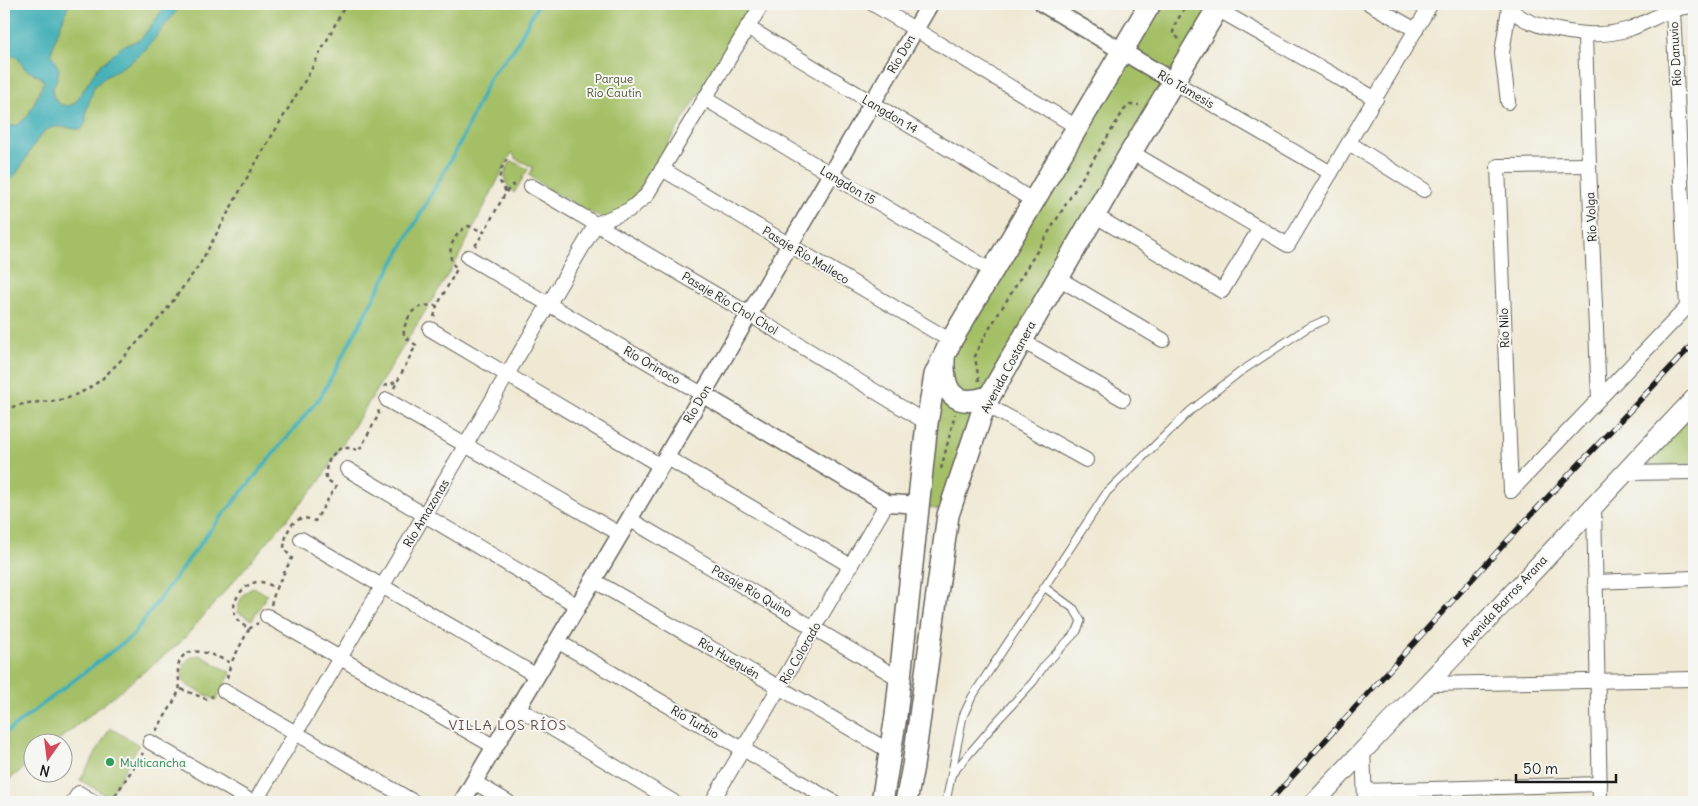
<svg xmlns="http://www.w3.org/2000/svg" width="1698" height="806" font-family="Delius,sans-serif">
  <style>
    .green { fill: #a4bf65; stroke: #606e40 }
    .water { fill: #3daeb5; stroke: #2c6568 }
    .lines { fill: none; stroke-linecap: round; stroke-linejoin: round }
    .stream { stroke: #3daeb5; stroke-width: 4 }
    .service-casing { stroke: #66645c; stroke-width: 9 }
    .minor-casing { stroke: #66645c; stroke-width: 16 }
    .tertiary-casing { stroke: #66645c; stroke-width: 19 }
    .secondary-casing { stroke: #66645c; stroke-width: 21 }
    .primary-casing { stroke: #66645c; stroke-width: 24 }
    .path { stroke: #66645c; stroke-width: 2.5; stroke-dasharray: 4 4; stroke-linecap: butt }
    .service { stroke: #fff; stroke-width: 7 }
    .minor { stroke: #fff; stroke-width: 14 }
    .tertiary { stroke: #fff; stroke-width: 16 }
    .secondary { stroke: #fff; stroke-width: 19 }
    .primary { stroke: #fff; stroke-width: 21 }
    .rail-casing { stroke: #1c1c1c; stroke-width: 5.5 }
    .rail { stroke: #f6f6f2; stroke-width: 4; stroke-dasharray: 11; stroke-linecap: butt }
    .leisure-dot { fill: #2e9e5b; stroke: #f6f6f2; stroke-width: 2 }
    .labels { text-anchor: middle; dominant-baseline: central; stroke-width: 4; stroke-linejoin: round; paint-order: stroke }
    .street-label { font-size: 12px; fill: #1c1c1c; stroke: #f6f6f2 }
    .park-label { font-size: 12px; fill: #4c5536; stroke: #f6f6f2 }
    .leisure-label { font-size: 12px; fill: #27864d; stroke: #f6f6f2; text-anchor: start }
    .neighbourhood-label { font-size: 14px; letter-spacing: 1px; fill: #674f4e; stroke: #f6f6f2 }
  </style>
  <rect width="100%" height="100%" fill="#f6f6f2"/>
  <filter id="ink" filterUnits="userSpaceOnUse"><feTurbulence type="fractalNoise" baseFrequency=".02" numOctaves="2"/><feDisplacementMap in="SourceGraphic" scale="10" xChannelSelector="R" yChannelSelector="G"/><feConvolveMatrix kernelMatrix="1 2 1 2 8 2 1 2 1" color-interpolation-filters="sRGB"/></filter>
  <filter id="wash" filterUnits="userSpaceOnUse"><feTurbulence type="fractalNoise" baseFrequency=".0096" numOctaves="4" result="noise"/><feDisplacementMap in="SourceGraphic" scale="20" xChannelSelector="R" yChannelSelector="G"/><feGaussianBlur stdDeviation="1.12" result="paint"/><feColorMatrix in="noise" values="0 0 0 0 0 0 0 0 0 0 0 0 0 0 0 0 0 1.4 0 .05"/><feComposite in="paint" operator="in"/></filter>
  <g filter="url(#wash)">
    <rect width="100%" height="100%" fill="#efe9d4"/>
    <g class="green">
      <polygon points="4,4 756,4 616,226 546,188 529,175 533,167 516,159 512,152 457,260 320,481 181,642 55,743 32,744 32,761 4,784"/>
      <polygon points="1154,4 1216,4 982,403 946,512 921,505 938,375"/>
      <path d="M512,161L528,169L514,193C503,184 501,171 512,161Z"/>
      <polygon points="1694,411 1694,464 1643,465"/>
      <path d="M254,587L267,595L252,620L237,612C240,599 242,593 254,587Z"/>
      <path d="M200,655L231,673L216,700L185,684C178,670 184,657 200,655Z"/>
      <polygon points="110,728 139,745 109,797 80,780"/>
    </g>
    <path class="water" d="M13,4H69L55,39L51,54L59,69L57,79L52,89L53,96L57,102L62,105L69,106L75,103L98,67L123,46L139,40L144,35L167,4H182L147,48L132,61L104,78L94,87L86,112V122L81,130C73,129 64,126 54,127C32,131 24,177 4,183V127L18,125L28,116L44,82L42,78L25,69L17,57L12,56L4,59V20Z"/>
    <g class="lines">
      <polyline class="stream" points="4,734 132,636 209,532 321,396 378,290 461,141 491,75 514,49 538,4"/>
    </g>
  </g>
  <g filter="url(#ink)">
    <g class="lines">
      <defs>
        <g id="service">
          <polyline points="952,774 997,721 1033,682 1044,666 1077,631 1081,621 1074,609 1044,587"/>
          <polyline points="946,802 963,716 972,697 1107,492 1190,411 1240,372 1307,328 1325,320"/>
        </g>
        <g id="minor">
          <polyline points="873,4 1077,127"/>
          <polyline points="1370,4 1416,30"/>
          <path d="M1506,4C1515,17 1531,23 1545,27C1573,34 1601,38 1629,29C1644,24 1657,15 1672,10C1679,8 1687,7 1694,5"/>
          <polyline points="1217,9 1376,99"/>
          <polyline points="1673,10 1687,308"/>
          <polyline points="747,27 1034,201"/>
          <polyline points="1585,35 1589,165 1599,399"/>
          <polyline points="1174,82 1331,173"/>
          <polyline points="704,98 992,271"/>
          <polyline points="1508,102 1502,53 1509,8"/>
          <polyline points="1349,143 1424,190"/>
          <polyline points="1131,152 1288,245 1431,4"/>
          <polyline points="662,169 951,341"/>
          <polyline points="531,186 749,314 927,423"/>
          <polyline points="1094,215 1222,291 1260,228"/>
          <polyline points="468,257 702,394"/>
          <polyline points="1058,278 1163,340"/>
          <polyline points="430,329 661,466"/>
          <polyline points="1021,340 1123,399"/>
          <polyline points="387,400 620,534"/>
          <polyline points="985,404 1086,460"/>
          <polyline points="666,457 851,566"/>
          <polyline points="347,469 578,606"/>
          <polyline points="1624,473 1694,472"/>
          <polyline points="1511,491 1498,166 1589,165"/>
          <polyline points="1511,491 1692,302"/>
          <polyline points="1594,505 1600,802"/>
          <polyline points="629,519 900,679"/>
          <polyline points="301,539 537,676"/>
          <polyline points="593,580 891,752"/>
          <polyline points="1595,582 1694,578"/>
          <polyline points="267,616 495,747"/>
          <polyline points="557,641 834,802"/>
          <polyline points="1427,684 1694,679"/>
          <polyline points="224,691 414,802"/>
          <polyline points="518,708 674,802"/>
          <polyline points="150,742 252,802"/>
          <polyline points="1363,749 1365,802"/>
          <polyline points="474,782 508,802"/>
          <polyline points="1365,791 1600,784"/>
          <polyline points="73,802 79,793 94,802"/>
          <polyline points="255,802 596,224 629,210 646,196 762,4"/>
          <polyline points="712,802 887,503"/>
        </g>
        <g id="tertiary">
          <polyline points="1043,4 1174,82"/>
          <polyline points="702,394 887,503 906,504 917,507"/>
          <polyline points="462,802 666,457 930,4"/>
        </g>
        <path id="secondary" d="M1315,802C1352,762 1389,723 1427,684C1517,590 1604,494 1694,399"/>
        <g id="primary">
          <path d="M944,359C943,392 953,408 988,397"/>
          <polyline points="882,802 896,716 927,423 935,375 951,341 1150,4"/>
          <polyline points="906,802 913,766 948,515 985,404 1131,152 1220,4"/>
        </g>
      </defs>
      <use href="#service" class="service-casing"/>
      <use href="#minor" class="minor-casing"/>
      <use href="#tertiary" class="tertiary-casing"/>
      <use href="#secondary" class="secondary-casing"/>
      <use href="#primary" class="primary-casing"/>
      <g class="path">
        <polyline points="1179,39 1173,33 1174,26 1187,4"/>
        <polyline points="506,192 513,185 519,185"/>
        <polyline points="475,246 484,232"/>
        <polyline points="434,317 437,306"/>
        <polyline points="979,381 975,357 977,351 986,334 1124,110 1130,105 1139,105"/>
        <polyline points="384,386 398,381"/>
        <path d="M394,388L416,345C412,342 406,339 404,334C403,330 405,325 407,321C412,307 423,304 437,306L457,269C443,256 453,232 469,226L484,232L506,192L499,180L501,169L508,157"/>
        <polyline points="4,409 28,403 53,401 66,399 86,390 101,380 123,358 164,313 200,264 248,176 310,72 346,4"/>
        <polyline points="941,469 955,414"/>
        <polyline points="271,605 276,588"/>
        <polyline points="249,629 258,623"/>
        <polyline points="227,678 231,663"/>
        <polyline points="181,689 206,699 213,696"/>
        <path d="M156,731C163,718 174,704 179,690C181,684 177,675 178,667C183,639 216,656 231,663L249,629C244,625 237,622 235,615C230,602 243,584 257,582C263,581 270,585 276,588L292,558L284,549C285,531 294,511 315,521L336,486L326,479C325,465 329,456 341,448H352L359,451L379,414L378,409"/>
        <polyline points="111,802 143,753"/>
      </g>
      <use href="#service" class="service"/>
      <use href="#minor" class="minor"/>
      <use href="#tertiary" class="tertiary"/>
      <use href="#secondary" class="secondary"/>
      <use href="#primary" class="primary"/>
      <defs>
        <polyline id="rail" points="1269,802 1528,518 1694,343"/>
      </defs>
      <use href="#rail" class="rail-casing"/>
      <use href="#rail" class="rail"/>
    </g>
  </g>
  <circle class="leisure-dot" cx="110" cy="762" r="5"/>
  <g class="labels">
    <g class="street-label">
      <text transform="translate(901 54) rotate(-60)">Río Don</text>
      <text transform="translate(1675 54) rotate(-93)">Río Danuvio</text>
      <text transform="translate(1186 89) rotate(30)">Río Támesis</text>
      <text transform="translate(890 114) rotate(31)">Langdon 14</text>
      <text transform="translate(848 185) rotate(31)">Langdon 15</text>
      <text transform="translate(1591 217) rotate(-93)">Río Volga</text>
      <text transform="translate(806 255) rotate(31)">Pasaje Río Malleco</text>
      <text transform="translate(730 303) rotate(31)">Pasaje Río Chol Chol</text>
      <text transform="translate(1504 328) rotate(-92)">Río Nilo</text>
      <text transform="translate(652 365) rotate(30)">Río Orinoco</text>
      <text transform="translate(1008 367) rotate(-62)">Avenida Costanera</text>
      <text transform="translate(697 404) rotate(-60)">Río Don</text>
      <text transform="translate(426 513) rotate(-59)">Río Amazonas</text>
      <text transform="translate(752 591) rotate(30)">Pasaje Río Quino</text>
      <text transform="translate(1504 601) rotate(-47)">Avenida Barros Arana</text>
      <text transform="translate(800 653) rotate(-60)">Río Colorado</text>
      <text transform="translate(729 658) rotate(30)">Río Huequén</text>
      <text transform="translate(695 722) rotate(30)">Río Turbio</text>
    </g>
    <g class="park-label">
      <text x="614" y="78">Parque<tspan x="614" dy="14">Río Cautín</tspan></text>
    </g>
    <g class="leisure-label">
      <text x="120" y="762">Multicancha</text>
    </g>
    <g class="neighbourhood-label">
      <text x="508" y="725">VILLA LOS RÍOS</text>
    </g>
  </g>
  <rect width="1698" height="806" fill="none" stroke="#f6f6f2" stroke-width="20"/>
  <g transform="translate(48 758) rotate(194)"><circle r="24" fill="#f6f6f2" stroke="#9f9f9c"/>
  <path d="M0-4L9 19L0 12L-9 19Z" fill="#d1495b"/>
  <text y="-8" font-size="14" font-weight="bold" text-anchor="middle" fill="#1c1c1c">N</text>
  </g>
  <path d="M1516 774v8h100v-8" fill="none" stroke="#1c1c1c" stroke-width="2.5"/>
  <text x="1523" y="774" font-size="15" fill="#1c1c1c" stroke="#f6f6f2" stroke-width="4" paint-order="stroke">50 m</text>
</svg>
